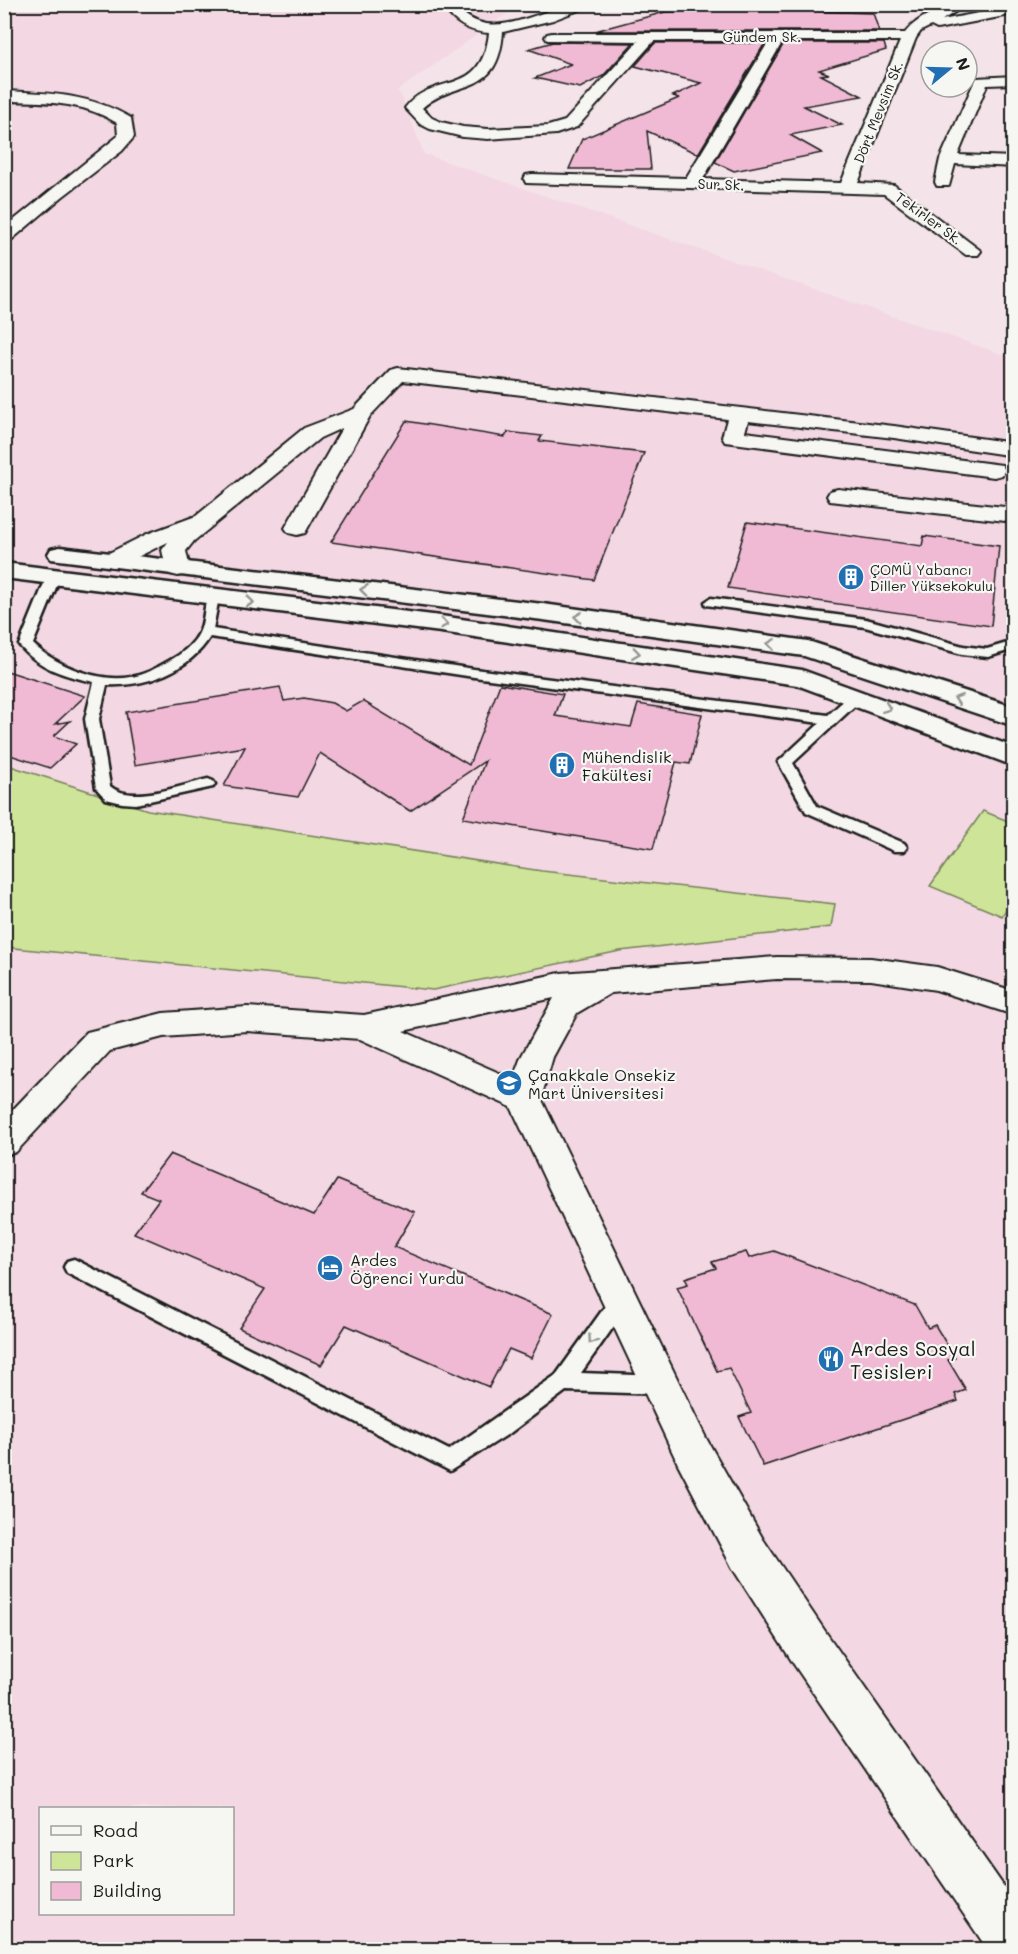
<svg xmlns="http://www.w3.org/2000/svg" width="1018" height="1954" font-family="Mali,sans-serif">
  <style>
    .built { fill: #f3d7e3; fill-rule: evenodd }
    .green { fill: #cee499; stroke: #75805a; stroke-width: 1.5 }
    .building { fill: #f0bad4; stroke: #1c1c1c; stroke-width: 1.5 }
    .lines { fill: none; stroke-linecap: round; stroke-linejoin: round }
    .lane-casing { stroke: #1c1c1c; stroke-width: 5 }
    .street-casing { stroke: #1c1c1c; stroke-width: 4 }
    .secondary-casing { stroke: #1c1c1c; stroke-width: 5 }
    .lane { fill: #f6f6f2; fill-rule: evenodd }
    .street { fill: #f6f6f2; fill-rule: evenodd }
    .secondary { fill: #f6f6f2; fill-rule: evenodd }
    .oneway { stroke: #949492 }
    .labels { text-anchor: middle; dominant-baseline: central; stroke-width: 4.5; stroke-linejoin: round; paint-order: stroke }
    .far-street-label { font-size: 14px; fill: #1c1c1c; stroke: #f6f6f2 }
    .far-poi-label { font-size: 14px; fill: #1c1c1c; stroke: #f6f6f2; text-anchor: start }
    .poi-label { font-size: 16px; fill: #1c1c1c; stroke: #f6f6f2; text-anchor: start }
    .near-poi-label { font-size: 20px; fill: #1c1c1c; stroke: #f6f6f2; text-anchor: start }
  </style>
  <rect width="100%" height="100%" fill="#f4e4e9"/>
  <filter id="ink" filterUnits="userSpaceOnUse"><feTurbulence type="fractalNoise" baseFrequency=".0167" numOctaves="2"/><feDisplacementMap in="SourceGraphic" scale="12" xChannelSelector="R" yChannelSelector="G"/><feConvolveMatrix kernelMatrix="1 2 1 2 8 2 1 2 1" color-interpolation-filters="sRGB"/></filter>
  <g filter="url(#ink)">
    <path class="built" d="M5,5H519L397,91L401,95L424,154L1013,358V1949L5,1950ZM40,1808H232V1914H40Z"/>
    <g class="green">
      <polygon points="4,764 148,810 542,871 835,904 831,927 620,951 433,990 14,948 5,946"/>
      <polygon points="983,811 1013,823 1013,898 1002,916 930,886"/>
    </g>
    <g class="building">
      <polygon points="747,9 873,13 879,31 595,31 665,12"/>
      <polygon points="553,42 633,43 603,76 580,88 535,78 571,64 528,49"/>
      <polygon points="655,43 765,43 698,154 647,131 651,169 569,169 582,139 679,98 673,96 701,83 635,66"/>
      <polygon points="784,43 884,43 886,50 819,70 829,74 821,75 862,96 804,106 842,125 790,135 822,153 734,171 715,162"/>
      <polygon points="406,421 505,437 508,432 542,436 539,441 644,453 594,580 331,542"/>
      <polygon points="747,522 922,546 924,536 999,546 991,626 728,588"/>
      <polygon points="4,670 85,696 55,724 70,721 54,736 76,744 50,768 4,753"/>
      <polygon points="500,684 563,694 555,716 631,727 638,704 702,714 690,764 676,762 653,849 463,818 485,761 410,811 320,753 298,797 224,786 245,747 135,765 126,712 280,687 284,701 304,698 332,703 346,711 363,701 469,765"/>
      <polygon points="170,1154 314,1215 337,1180 415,1212 394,1247 553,1314 531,1358 509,1349 489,1387 346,1325 321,1365 239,1328 265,1289 134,1233 159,1199 141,1192"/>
      <polygon points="774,1251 915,1305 928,1328 935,1325 955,1358 948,1360 966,1390 955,1394 958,1401 763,1466 739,1417 751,1413 729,1368 717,1371 677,1287 688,1284 685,1278 716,1268 712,1262 746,1252 749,1258"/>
    </g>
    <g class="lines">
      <defs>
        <g id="lane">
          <polygon points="902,4 915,4 948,14 944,16"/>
          <path d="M53,572L59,576L57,585L33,644C55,665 99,683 131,677C145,675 156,668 169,661C180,655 193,645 199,633C204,623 204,608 207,597L213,593L219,597L213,629L474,669L828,715L851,694H861L863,697L861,700L793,763L817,806L904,843L907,847L904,851H894L806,812L778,762L820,723L474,677L210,637C189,671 146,687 107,685L99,719L110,786C131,805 183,785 208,779L213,781L215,784L213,787L136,804L122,803L106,799L96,788L85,719L94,682C65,676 38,668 19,645L47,576Z"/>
          <polygon points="711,598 866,619 963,646 987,649 1014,641 1014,649 988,657 962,654 865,627 706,605 705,602"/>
          <polygon points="74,1259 449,1450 556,1375 614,1294 621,1291 628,1294 631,1300 628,1306 581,1373 661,1376 668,1378 671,1385 668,1392 661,1394 566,1391 510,1433 450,1471 67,1273 64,1267 67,1261"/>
        </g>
        <g id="street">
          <path d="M455,4H468L463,13C497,42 540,8 576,4C583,4 589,4 595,4L553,20L503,32C498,99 457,77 422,108L432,118L441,122L463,127L488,129L548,126L565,121L638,41L547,40L545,37L547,34L552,33H905C919,15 947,4 968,4L942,20L1005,8L1010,9L1012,12L1005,16L937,29L931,26L921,31L916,38L858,183L894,185L981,251L978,255H966L884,194L526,183L524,179L526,175L532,174L686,178L769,41H654L577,127L556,134L488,139L463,137L430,129L420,124L405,108C434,70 481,100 489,33C473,32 460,27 449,14ZM783,41H900L841,183L703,179Z"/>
          <polygon points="1014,76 1014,84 987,85 958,155 1014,157 1014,167 955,164 949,186 937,186 935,182 940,159 976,78"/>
          <path d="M4,91C50,93 91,94 131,118L134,137L122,151L62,197L10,241L4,242V228L118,136L117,123C82,101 45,102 4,101Z"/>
          <polygon points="398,368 894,426 1014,443 1014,456 894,438 748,421 745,432 1002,465 1005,470 1002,475 994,477 733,443 725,442 722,437 727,419 403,381 370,416 305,533 297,535 289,533 285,528 342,428 320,438 194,541 186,551 190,569 186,574 178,576 170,574 166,569 162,550 168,542 121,565 113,567 105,565 101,560 105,555 147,534 196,516 304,428 354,409 391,370"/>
          <polygon points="838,489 1014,508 1014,522 830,501 827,496 830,491"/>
          <path d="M777,957L871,958L937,967L1014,991V1015L936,990L871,980L777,979L611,993L577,1013L553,1057L541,1098L706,1438L763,1539L827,1634L1014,1901V1950H988L795,1666L733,1569L678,1464L511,1107L360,1039L247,1031L163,1037L110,1051L16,1152L4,1156V1119L87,1032L163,1013L247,1007L364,1015L560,973ZM554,998L521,1057L513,1079L403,1031Z"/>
        </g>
        <g id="secondary">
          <polygon points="60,547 543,604 808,641 1014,707 1014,726 804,656 543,620 51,559 48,554 51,549"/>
          <polygon points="4,563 441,616 802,670 1014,747 1014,766 797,685 441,632 4,578"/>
        </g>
      </defs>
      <use href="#lane" class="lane-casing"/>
      <use href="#street" class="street-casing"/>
      <use href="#secondary" class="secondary-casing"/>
      <use href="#lane" class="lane"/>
      <use href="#street" class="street"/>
      <use href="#secondary" class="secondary"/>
    </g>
    <defs><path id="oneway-chevron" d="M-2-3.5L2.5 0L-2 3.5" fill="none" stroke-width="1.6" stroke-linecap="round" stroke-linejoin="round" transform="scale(1.5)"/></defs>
    <g class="oneway">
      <use href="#oneway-chevron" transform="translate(364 590) rotate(-173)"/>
      <use href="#oneway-chevron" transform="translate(250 602) rotate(7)"/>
      <use href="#oneway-chevron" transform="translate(578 617) rotate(-172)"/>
      <use href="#oneway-chevron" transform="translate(444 624) rotate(8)"/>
      <use href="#oneway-chevron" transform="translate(771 644) rotate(-172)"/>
      <use href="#oneway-chevron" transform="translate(636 653) rotate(8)"/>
      <use href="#oneway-chevron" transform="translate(958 699) rotate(-162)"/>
      <use href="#oneway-chevron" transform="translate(887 708) rotate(21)"/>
      <use href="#oneway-chevron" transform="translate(592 1340) rotate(125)"/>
    </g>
  </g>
  <defs>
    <symbol id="building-disc" viewBox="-11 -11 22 22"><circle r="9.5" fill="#1f6fb2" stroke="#f6f6f2"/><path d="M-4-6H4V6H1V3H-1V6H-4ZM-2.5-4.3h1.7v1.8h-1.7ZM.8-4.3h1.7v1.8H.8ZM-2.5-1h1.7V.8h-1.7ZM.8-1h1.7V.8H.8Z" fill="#fff"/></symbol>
    <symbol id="university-disc" viewBox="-11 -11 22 22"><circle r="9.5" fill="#1f6fb2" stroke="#f6f6f2"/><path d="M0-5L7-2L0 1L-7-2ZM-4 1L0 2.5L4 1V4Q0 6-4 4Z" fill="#fff"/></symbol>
    <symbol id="hotel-disc" viewBox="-11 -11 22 22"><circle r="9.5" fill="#1f6fb2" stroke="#f6f6f2"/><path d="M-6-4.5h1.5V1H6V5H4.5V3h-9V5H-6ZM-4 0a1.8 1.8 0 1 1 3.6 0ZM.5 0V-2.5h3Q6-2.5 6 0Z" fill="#fff"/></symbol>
    <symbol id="restaurant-disc" viewBox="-11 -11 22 22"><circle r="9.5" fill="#1f6fb2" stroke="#f6f6f2"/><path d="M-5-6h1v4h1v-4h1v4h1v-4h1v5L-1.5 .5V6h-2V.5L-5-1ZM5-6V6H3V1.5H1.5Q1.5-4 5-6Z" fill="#fff"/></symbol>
  </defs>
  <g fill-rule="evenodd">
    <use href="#building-disc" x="836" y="562" width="30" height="30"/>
    <use href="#building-disc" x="547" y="750" width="30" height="30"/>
    <use href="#university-disc" x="494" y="1068" width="30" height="30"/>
    <use href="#hotel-disc" x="315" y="1253" width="30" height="30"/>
    <use href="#restaurant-disc" x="816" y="1344" width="30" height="30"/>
  </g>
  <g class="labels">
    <g class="far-street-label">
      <text x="762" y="36">Gündem Sk.</text>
      <text transform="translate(878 112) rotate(-68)">Dört Mevsim Sk.</text>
      <text transform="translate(721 184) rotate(2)">Sur Sk.</text>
      <text transform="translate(929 218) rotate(36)">Tekirler Sk.</text>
    </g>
    <g class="far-poi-label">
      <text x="870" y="569">ÇOMÜ Yabancı<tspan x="870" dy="16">Diller Yüksekokulu</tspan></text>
    </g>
    <g class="poi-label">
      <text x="582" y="756">Mühendislik<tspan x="582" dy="18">Fakültesi</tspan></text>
      <text x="528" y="1074">Çanakkale Onsekiz<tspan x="528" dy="18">Mart Üniversitesi</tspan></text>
      <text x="350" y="1259">Ardes<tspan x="350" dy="18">Öğrenci Yurdu</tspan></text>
    </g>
    <g class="near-poi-label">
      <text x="850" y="1348">Ardes Sosyal<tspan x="850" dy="23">Tesisleri</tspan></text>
    </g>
  </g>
  <rect width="1018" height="1954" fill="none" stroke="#f6f6f2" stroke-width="24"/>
  <rect x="12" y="12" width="994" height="1930" fill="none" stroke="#1c1c1c" stroke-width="2" filter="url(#ink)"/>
  <rect x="39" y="1807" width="195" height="108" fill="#f6f6f2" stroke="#9f9f9c" stroke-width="1.5"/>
  <rect x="51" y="1826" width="30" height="9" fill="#f6f6f2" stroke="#9f9f9c" stroke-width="1.5"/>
  <text x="93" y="1837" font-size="18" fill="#1c1c1c">Road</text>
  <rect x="51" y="1852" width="30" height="18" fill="#cee499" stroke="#9f9f9c" stroke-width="1.5"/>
  <text x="93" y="1867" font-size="18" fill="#1c1c1c">Park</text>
  <rect x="51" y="1882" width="30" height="18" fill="#f0bad4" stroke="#9f9f9c" stroke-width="1.5"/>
  <text x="93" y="1897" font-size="18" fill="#1c1c1c">Building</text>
  <g transform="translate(949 69) rotate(71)"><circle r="28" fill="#f6f6f2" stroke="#9f9f9c" stroke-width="1.5"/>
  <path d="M0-4.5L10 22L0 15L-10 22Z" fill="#1f6fb2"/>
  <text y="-9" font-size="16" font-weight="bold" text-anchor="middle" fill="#1c1c1c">N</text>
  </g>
</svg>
